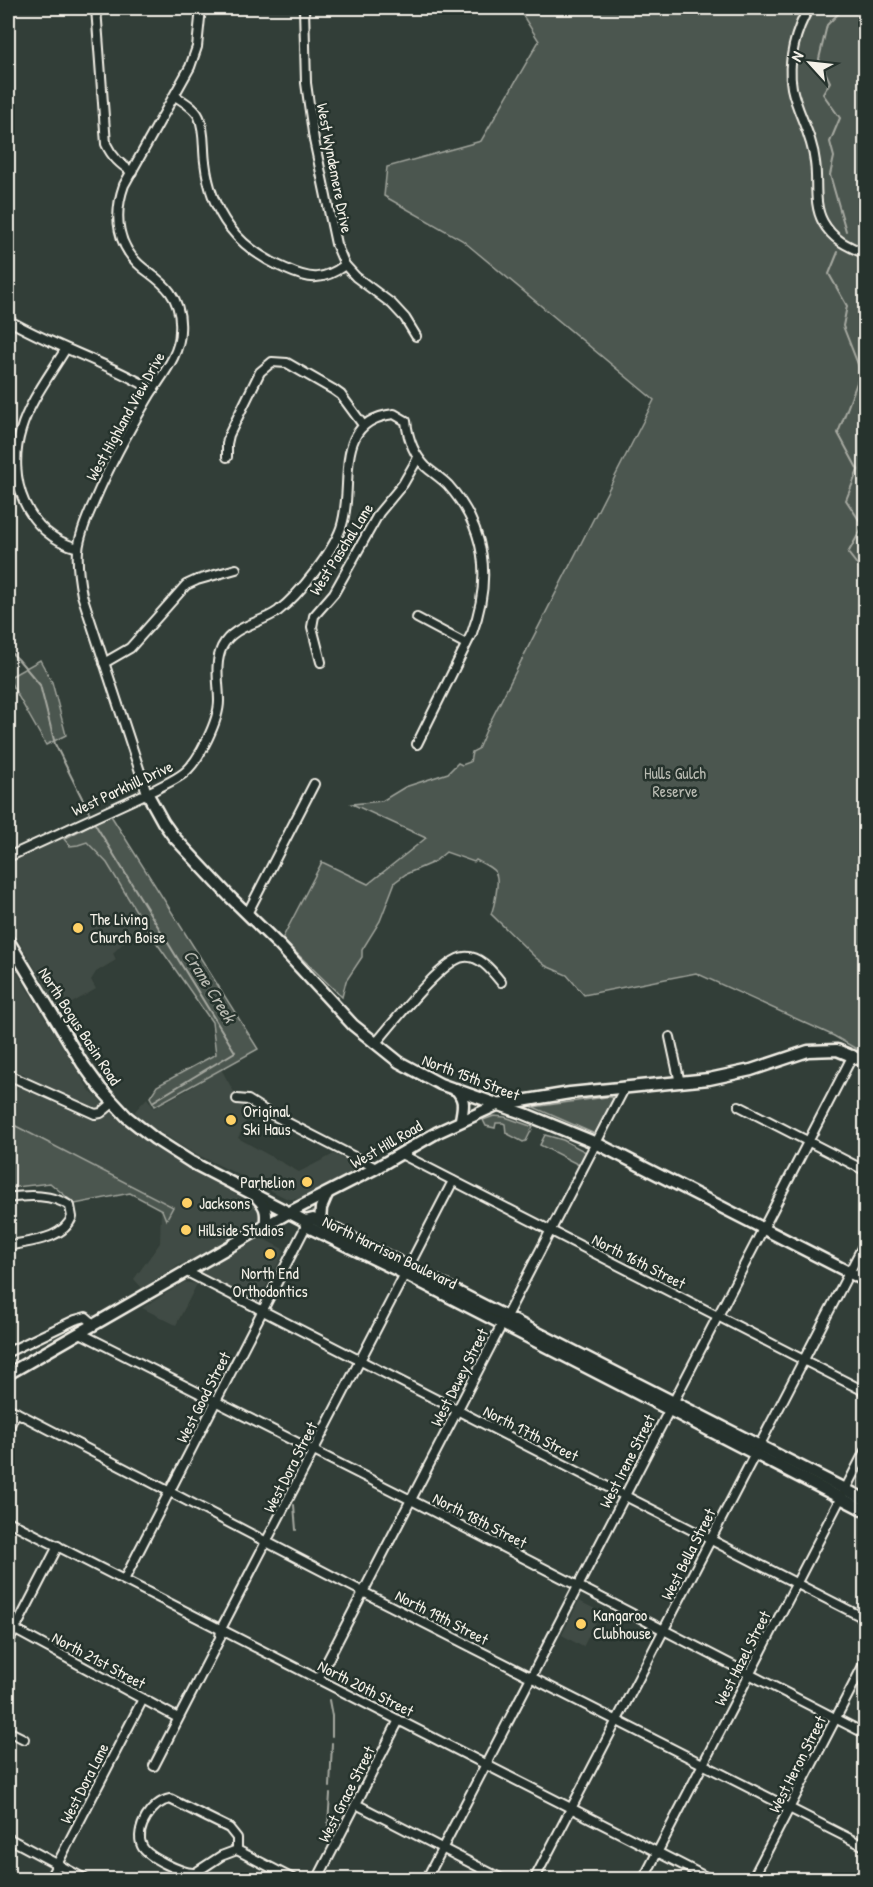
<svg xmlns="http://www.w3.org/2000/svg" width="873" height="1887" font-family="'Patrick Hand',sans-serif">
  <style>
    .built { fill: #404b44 }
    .green { fill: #4c564f; stroke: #a0a49c; stroke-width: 1.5 }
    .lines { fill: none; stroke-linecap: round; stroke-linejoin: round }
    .stream { stroke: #a6a9a1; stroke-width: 2 }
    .street-casing { stroke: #f4f1e8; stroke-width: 12 }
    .secondary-casing { stroke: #f4f1e8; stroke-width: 15 }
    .street { stroke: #26332d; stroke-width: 8 }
    .secondary { stroke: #26332d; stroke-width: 10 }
    .poi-dot { fill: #ffd166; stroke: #26332d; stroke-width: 2 }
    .labels { text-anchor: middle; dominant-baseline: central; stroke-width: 5; stroke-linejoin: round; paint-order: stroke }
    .street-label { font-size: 16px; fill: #f4f1e8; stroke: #26332d }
    .park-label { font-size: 16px; fill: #b9bbb2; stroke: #26332d }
    .poi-label { font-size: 16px; fill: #f4f1e8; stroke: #26332d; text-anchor: start }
    .water-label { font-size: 18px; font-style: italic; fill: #babbb3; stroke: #26332d }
  </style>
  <rect width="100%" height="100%" fill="#323e38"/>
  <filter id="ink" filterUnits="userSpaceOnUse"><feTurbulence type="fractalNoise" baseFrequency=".0167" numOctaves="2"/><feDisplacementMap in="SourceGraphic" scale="12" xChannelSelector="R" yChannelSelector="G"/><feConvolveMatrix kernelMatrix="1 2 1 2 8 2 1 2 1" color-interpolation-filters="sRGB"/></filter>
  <g filter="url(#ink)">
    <g class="built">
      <polygon points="79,828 87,842 107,863 147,929 123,943 113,953 116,960 96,972 91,980 96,989 60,1010 8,923 8,864"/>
      <polygon points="8,958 90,1091 135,1133 157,1149 247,1201 254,1202 261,1209 262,1219 246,1230 285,1250 257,1303 181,1264 142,1288 134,1279 160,1243 161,1210 165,1219 173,1207 8,1122 8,1104 25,1074 8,1069"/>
      <polygon points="221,1069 239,1101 252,1109 238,1138 299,1172 334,1154 361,1168 300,1199 288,1199 188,1150 137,1117 135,1111 147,1098 154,1108 186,1091"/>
      <polygon points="185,1282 197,1284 176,1325 142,1308"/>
      <polygon points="579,1601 601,1612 583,1647 562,1635"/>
    </g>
    <g class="green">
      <path d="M518,8H865V1054L834,1036L696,973L584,995L567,975L546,966L536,958L491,914C494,907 495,901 496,894C500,871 496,870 476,860L474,862L446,852L434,862L406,874L395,882L380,921L362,950V957L346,981L342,997L282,939L322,862L368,884L426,838L352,804L382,801L405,787L448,773L458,763L462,765L470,762L472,752L478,749L487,728L654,400L462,240L384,196L387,167L481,141L539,41Z"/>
      <polygon points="40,660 52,682 66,735 46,745 8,678"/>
      <polygon points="110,814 258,1049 155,1106 150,1097 157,1086 216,1054 212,1022 147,929 107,863 87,842 78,845 70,846 64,839"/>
      <polygon points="606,1097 612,1097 613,1100 595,1134 533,1107"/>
      <polygon points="494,1116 505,1117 533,1127 526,1141 523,1142 506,1133 505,1124 503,1123 496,1123 495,1128 486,1126 483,1120"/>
      <polygon points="8,1122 173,1207 166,1220 162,1210 130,1193 75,1204 50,1183 8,1188"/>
      <polygon points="545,1135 563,1140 586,1152 579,1165 540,1145"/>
    </g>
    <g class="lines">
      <g class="stream">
        <polyline points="844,8 827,25 819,59 830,82 823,94 840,118 830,142 834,157 830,175 846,231"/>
        <polyline points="838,252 829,274 847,306 843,326 861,372 838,433 858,470 846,500 863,526 848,553 866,576"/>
        <polyline points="8,650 18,659 40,685 55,744 89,812"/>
        <polyline points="95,824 235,1052 154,1101"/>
        <polyline points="294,1505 296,1530"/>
        <polyline points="329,1700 332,1716 332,1736"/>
        <polyline points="330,1787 332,1743"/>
        <polyline points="327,1840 330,1794"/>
        <polyline points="326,1880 326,1871"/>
      </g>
      <defs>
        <g id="street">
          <path d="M96,8L106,144C112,157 120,164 132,172"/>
          <polyline points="304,8 306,83 314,140 336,244 345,265 356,277 392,304 405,318 416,336"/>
          <path d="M809,8C796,29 787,62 792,88C797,113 812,134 815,162C818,182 813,204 823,222C833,240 847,246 866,254"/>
          <path d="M175,96C183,101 195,108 199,117C205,130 203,148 205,162C211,214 237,248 286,269C310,280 323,281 345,265"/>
          <polyline points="8,248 8,267"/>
          <path d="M8,320C54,347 107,362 153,390"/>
          <path d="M65,350C50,375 29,402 21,430C6,479 26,534 78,548"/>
          <polyline points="227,457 227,444 229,435 260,372 272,362 287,363 334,390 341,395 363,425"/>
          <polyline points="417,618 466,644"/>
          <polyline points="321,662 312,627 314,616 334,593 379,513 403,484 418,458"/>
          <polyline points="104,663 130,648 186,585 197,580 236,569"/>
          <path d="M147,793L82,595C79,580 77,565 78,550C80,533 87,517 94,502C110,464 130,428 151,393C163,374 180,354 180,331C181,318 178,303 170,292C163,282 152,275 143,268C117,247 113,216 124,185L190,67L197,47L201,8"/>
          <path d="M8,857L156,789C165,784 175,780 184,773C199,761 219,720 219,701C219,684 214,664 222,647C233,625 260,624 278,611C299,595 332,553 341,528C356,485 330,421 394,414L406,421C408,439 413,454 426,467C433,473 441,478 448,485C486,528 492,579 472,633L417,744"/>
          <polyline points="247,914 314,784"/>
          <polyline points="670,1037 680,1083"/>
          <path d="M375,1044C391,1026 442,959 464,957C480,955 492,971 501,982"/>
          <polyline points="8,1075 95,1114 101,1113 113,1103"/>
          <polyline points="237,1099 248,1100 267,1112 376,1168"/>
          <polyline points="739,1106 866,1171"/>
          <polyline points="401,1154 866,1392"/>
          <path d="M8,1198C29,1195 52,1194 70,1206L72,1217C63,1240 28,1241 8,1246"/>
          <polyline points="185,1271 866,1619"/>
          <polyline points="80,1333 411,1500 866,1734"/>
          <polyline points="8,1352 75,1320 86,1317 94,1324"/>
          <polyline points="8,1408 363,1592 866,1847"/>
          <polyline points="8,1429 16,1412"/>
          <polyline points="8,1521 712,1880"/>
          <polyline points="124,1580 306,1226"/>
          <polyline points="8,1626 178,1718"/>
          <polyline points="8,1643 58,1546"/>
          <polyline points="318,1679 625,1087"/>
          <polyline points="8,1731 24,1739"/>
          <polyline points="154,1766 220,1638 221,1629 453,1181"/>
          <path d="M170,1799L229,1828L237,1838V1850L221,1856L195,1873C183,1874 147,1857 142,1846C134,1829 152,1802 170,1799Z"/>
          <polyline points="356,1804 504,1880"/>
          <polyline points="8,1838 87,1880"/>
          <polyline points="237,1850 295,1880"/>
          <polyline points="49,1880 143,1699"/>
          <polyline points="317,1880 399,1720"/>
          <polyline points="426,1880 853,1055"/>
          <polyline points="534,1880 866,1240"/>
          <polyline points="643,1880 866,1449"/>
          <polyline points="752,1880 866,1660"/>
          <polyline points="861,1880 866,1872"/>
        </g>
        <g id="secondary">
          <polyline points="147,793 163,822 173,836 230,897 280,946 353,1025 399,1062 440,1084 525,1114 596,1143 866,1281"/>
          <polyline points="8,940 82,1063 101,1089 127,1117 155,1139 191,1162 305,1221 306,1226 399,1271 866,1511"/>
          <path d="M456,1089C466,1101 463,1106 461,1120"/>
          <path d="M258,1199C267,1207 267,1215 265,1227"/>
          <polyline points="305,1221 313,1219 320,1222 866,1500"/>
          <polyline points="320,1222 321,1208 327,1194"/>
          <polyline points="8,1374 288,1213 376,1168 438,1132 497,1105 570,1093 709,1079 751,1070 808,1051 837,1050 866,1062"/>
        </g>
      </defs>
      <use href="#street" class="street-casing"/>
      <use href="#secondary" class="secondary-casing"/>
      <use href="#street" class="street"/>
      <use href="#secondary" class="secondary"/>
    </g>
  </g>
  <g class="poi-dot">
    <circle cx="78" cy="928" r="6"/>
    <circle cx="231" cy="1120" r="6"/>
    <circle cx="307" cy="1182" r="6"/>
    <circle cx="187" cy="1203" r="6"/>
    <circle cx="186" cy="1230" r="6"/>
    <circle cx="270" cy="1254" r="6"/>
    <circle cx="581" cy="1624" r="6"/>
  </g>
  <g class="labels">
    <g class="street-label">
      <text transform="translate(335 168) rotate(79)">West Wyndemere Drive</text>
      <text transform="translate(125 416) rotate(-61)">West Highland View Drive</text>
      <text transform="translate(341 549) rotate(-58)">West Paschal Lane</text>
      <text transform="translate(122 788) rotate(-25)">West Parkhill Drive</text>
      <text transform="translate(80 1026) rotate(57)">North Bogus Basin Road</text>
      <text transform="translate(471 1077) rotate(21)">North 15th Street</text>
      <text transform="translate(386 1144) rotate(-30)">West Hill Road</text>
      <text transform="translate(390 1252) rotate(26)">North Harrison Boulevard</text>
      <text transform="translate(639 1261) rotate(27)">North 16th Street</text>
      <text transform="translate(459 1377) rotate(-63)">West Dewey Street</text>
      <text transform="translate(203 1397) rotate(-63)">West Good Street</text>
      <text transform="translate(531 1433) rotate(27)">North 17th Street</text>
      <text transform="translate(627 1461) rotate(-63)">West Irene Street</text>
      <text transform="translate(290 1467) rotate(-63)">West Dora Street</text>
      <text transform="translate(480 1520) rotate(27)">North 18th Street</text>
      <text transform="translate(688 1554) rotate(-63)">West Bella Street</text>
      <text transform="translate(442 1617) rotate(27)">North 19th Street</text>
      <text transform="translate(742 1658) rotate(-63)">West Hazel Street</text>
      <text transform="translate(99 1660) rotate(28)">North 21st Street</text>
      <text transform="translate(366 1688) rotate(27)">North 20th Street</text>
      <text transform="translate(797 1764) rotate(-63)">West Heron Street</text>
      <text transform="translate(84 1783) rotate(-63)">West Dora Lane</text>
      <text transform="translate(346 1794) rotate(-63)">West Grace Street</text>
    </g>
    <g class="park-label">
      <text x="675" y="773">Hulls Gulch<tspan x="675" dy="18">Reserve</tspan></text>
    </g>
    <g class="poi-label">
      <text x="90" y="919">The Living<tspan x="90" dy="18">Church Boise</tspan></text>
      <text x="243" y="1111">Original<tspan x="243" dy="18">Ski Haus</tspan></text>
      <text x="295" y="1182" text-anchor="end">Parhelion</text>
      <text x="199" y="1203">Jacksons</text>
      <text x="198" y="1230">Hillside Studios</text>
      <text x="270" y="1273" text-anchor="middle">North End<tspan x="270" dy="18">Orthodontics</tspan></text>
      <text x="593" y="1615">Kangaroo<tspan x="593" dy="18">Clubhouse</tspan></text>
    </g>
    <g class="water-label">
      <text transform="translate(210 986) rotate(58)">Crane Creek</text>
    </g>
  </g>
  <rect width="873" height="1887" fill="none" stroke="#26332d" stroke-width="30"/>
  <rect x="15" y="15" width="843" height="1857" fill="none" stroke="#f4f1e8" stroke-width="2" filter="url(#ink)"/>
  <g transform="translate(810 63) rotate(297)" stroke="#26332d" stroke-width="4.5" paint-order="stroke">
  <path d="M0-4.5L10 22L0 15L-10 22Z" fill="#f4f1e8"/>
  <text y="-9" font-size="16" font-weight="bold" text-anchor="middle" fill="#f4f1e8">N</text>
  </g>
</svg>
